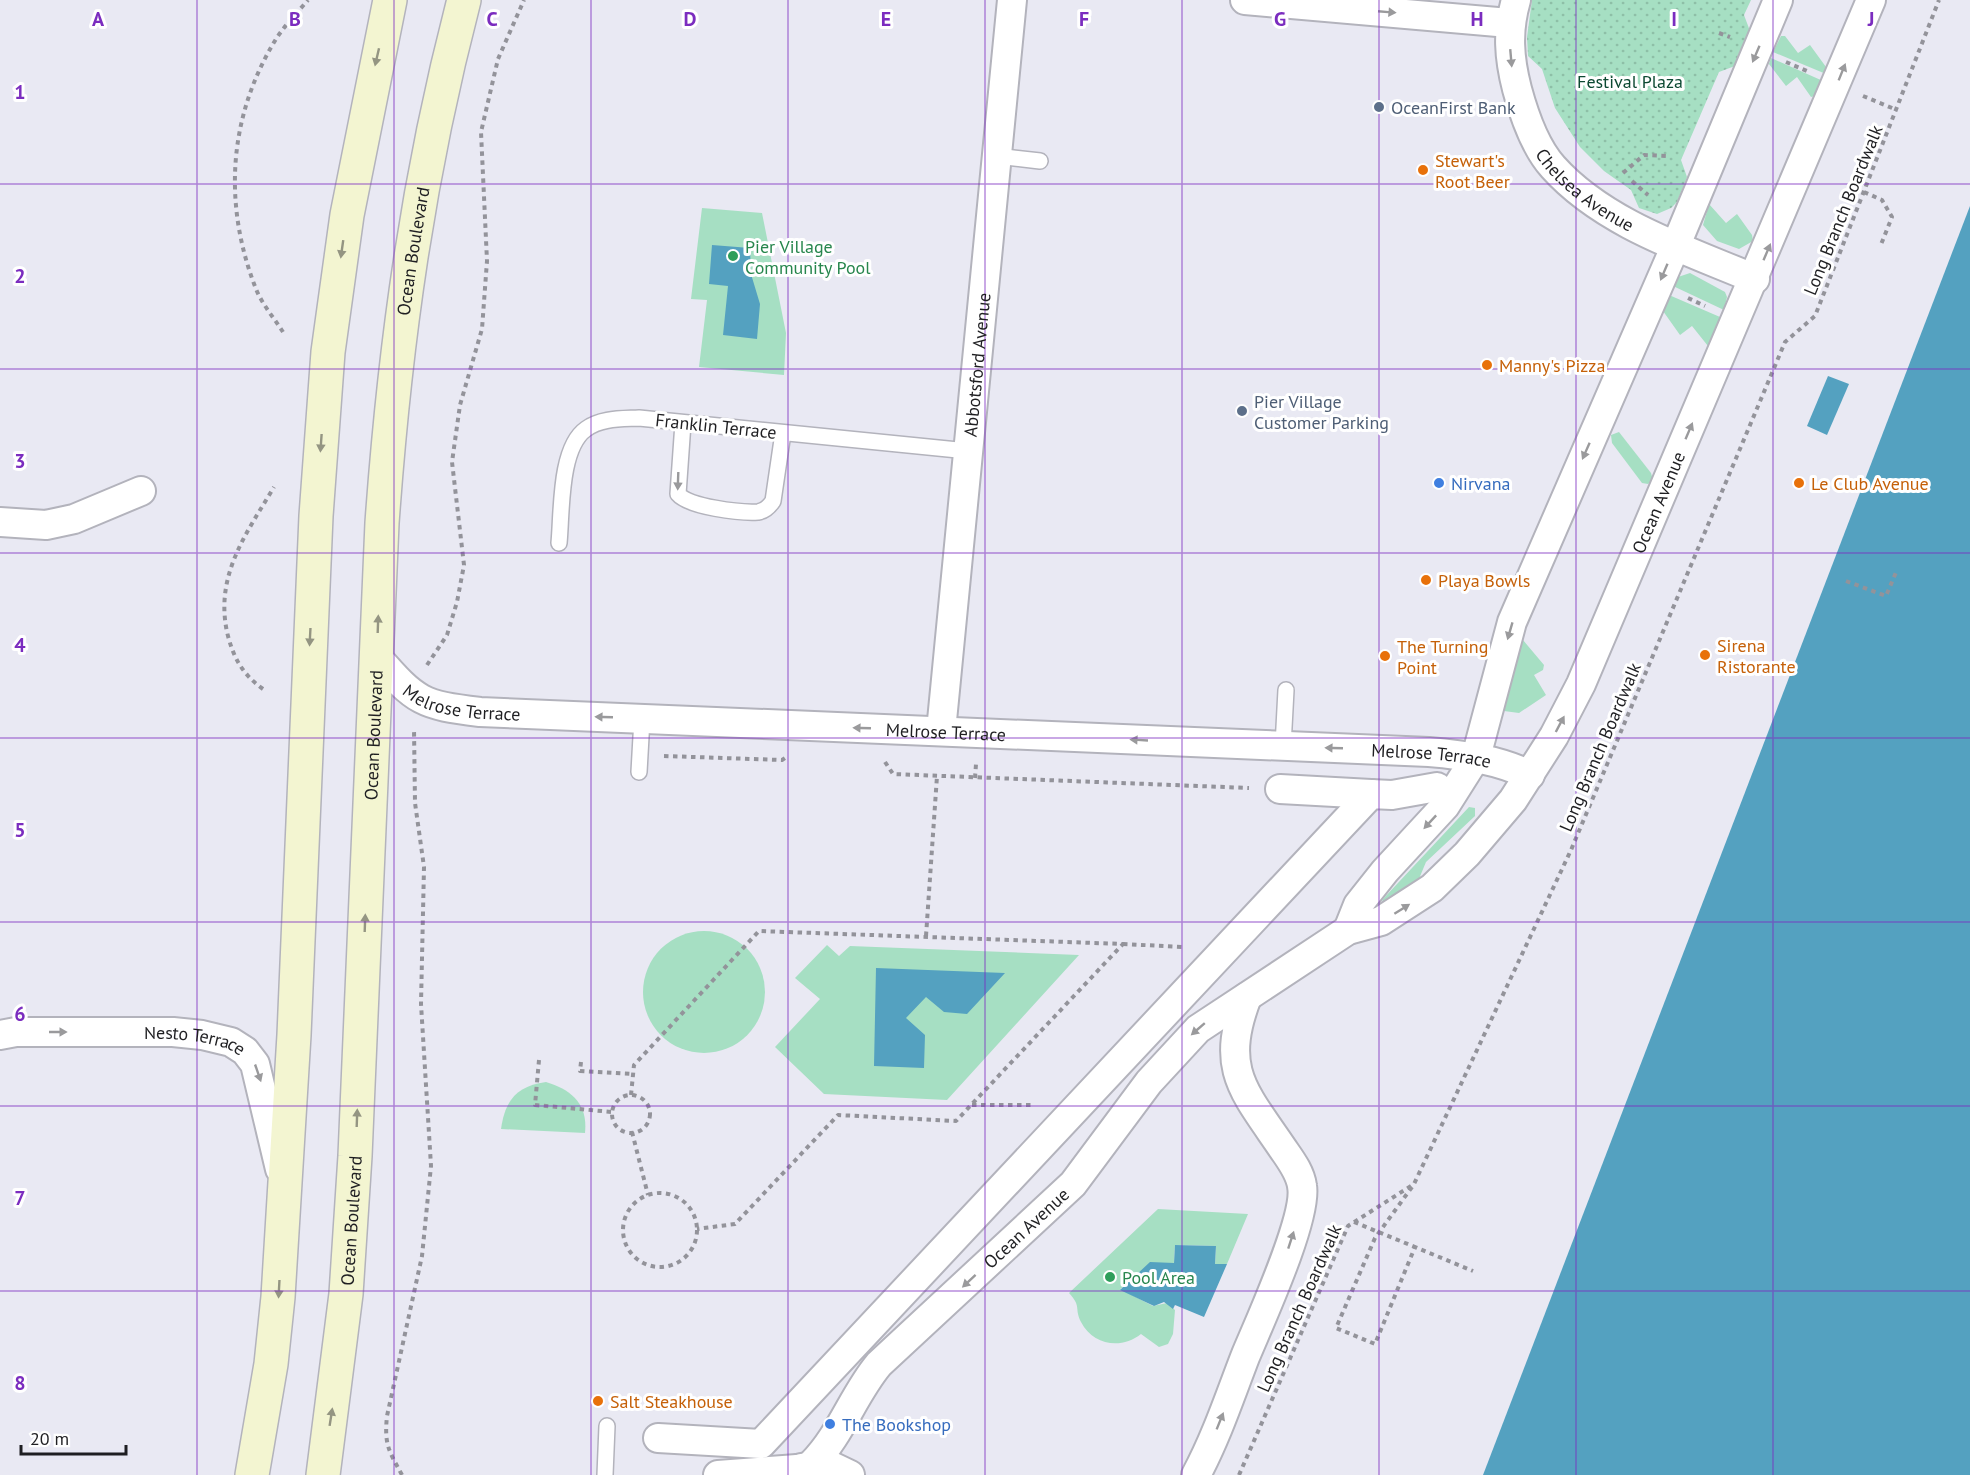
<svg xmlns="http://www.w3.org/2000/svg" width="1970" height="1475" font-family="'PT Sans',sans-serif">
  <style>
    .green { fill: #a6dfc3 }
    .park { fill: url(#park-dots) }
    .water { fill: #54a1c0 }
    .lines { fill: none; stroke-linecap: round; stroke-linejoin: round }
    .lane-casing { stroke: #b3b3bc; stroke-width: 18 }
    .street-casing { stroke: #b3b3bc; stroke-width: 32 }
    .secondary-casing { stroke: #b3b3bc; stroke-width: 36 }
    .path { stroke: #93939a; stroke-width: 4; stroke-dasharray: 4.5 4.5; stroke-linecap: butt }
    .lane { stroke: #fff; stroke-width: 15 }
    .street { stroke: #fff; stroke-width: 28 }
    .secondary { stroke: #f3f5d1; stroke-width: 33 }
    .oneway { fill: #9a9a9c }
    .oneway2 { fill: #949582 }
    .grid { fill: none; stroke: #7b2cbf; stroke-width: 1.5; stroke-opacity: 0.55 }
    .service-dot { fill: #5c6f8a; stroke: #fff; stroke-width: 2 }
    .food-dot { fill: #e8710a; stroke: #fff; stroke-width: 2 }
    .leisure-dot { fill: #2e9e5b; stroke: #fff; stroke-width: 2 }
    .shop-dot { fill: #3f7fe0; stroke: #fff; stroke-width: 2 }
    .labels { text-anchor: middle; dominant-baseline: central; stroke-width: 6; stroke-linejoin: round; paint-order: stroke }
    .park-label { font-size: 18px; fill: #0c4932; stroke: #fff }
    .service-label { font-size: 18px; fill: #4e5e75; stroke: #fff; text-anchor: start }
    .food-label { font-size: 18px; fill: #c56008; stroke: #fff; text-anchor: start }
    .street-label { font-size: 18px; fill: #1f1f22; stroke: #fff }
    .leisure-label { font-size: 18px; fill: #27864d; stroke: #fff; text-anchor: start }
    .shop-label { font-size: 18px; fill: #366cbe; stroke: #fff; text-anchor: start }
    .grid-label { font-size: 20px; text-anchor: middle; font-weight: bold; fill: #7b2cbf; stroke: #fff; stroke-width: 6; stroke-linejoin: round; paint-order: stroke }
  </style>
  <defs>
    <pattern id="park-dots" width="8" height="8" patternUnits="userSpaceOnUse" patternTransform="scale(1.5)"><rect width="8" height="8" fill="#a6dfc3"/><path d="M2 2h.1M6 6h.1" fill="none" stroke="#8ebfa7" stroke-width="1.8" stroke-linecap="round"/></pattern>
  </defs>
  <rect width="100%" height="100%" fill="#e9e9f3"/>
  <g class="green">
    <polygon points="1781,36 1785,36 1798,53 1810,45 1826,67 1826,74 1773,52"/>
    <polygon points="1771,58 1823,81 1815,96 1811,97 1797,77 1786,86 1769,64"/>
    <polygon points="1709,204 1726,223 1737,214 1752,235 1753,241 1739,249 1717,241 1703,225"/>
    <polygon points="702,208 762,213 786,333 784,375 699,367 707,300 691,299"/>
    <polygon points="1690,273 1725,292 1727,297 1724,310 1673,286 1678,277"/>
    <polygon points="1669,295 1720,317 1708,346 1692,326 1680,335 1663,311"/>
    <polygon points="1619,432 1651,473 1653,480 1648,484 1642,483 1612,443 1611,435"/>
    <polygon points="1523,640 1544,665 1543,670 1534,675 1546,695 1519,713 1504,711 1512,666"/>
    <polygon points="1469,807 1475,808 1475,816 1426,862 1416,886 1381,905 1383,899"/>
    <circle cx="704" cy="992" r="61"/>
    <polygon points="827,945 839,956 850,946 1079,955 947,1100 824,1094 775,1047 820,999 795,978"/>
    <path d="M546,1082C572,1090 588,1104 585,1133L501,1129C505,1100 517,1086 546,1082Z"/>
    <path d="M1158,1209L1248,1214L1227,1264H1215L1216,1246L1175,1245L1174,1263L1120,1289L1153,1306L1167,1303L1175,1310L1173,1334L1168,1344L1159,1347L1141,1334C1121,1350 1093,1345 1081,1322C1074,1308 1082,1307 1069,1293Z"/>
  </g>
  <polygon class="park" points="1532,0 1751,0 1744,15 1750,31 1735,66 1719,72 1681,160 1687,177 1677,202 1671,208 1657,214 1639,208 1631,190 1604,171 1580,147 1555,108 1542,69 1528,56 1527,37"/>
  <g class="water">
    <polygon points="1970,206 1970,1475 1483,1475"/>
    <polygon points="712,245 750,248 751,274 760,304 757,339 723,335 728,286 709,284"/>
    <polygon points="1828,376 1849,384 1827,435 1807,426"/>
    <polygon points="876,968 1005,973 967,1014 944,1012 926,997 906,1018 925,1035 924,1068 874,1066"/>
    <polygon points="1175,1245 1216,1246 1215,1264 1227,1264 1204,1317 1175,1305 1173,1309 1164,1302 1154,1306 1120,1290 1150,1262 1174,1263"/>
  </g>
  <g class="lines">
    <defs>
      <g id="lane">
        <polyline points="997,156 1040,161"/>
        <path d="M683,423L678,494C689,507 740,513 758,512C765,511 769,507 773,501L783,433"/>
        <path d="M559,543C562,513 559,448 586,429C601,418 621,419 639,418L968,451"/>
        <polyline points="1283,746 1286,690"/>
        <polyline points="639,772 642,719"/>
        <polyline points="605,1475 607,1426"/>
      </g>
      <g id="street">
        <polyline points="1245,0 1509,23"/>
        <path id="s1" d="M1516,0C1507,31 1509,58 1517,89C1524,115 1535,147 1553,167C1604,224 1687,250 1755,279"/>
        <polyline points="0,522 46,525 74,519 141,491"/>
        <path id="s2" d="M377,657C416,702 422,705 480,712L1429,752C1465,755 1498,760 1530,775"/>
        <path id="s3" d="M941,731L1012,0"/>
        <polyline points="1280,789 1371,794"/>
        <polyline points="1348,930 1358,905 1385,871 1445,806 1476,757 1512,622 1676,245 1778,0"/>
        <path id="s4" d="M0,1035L16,1032H173L202,1035L231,1042L245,1051L255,1064L280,1169"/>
        <polyline points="658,1438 761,1444 1371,794 1392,795 1437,787"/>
        <path id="s5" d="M812,1464C841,1435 853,1395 879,1364L1073,1184L1149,1082L1198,1029L1348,930L1381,921L1432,888L1467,854L1513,800L1554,736L1581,684L1871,0"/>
        <polyline points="801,1468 827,1464 850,1475"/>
        <polyline points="718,1475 797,1469"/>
        <path d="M1196,1475C1216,1438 1230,1396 1245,1357C1259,1323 1308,1217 1302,1186C1300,1171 1289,1158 1281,1146C1242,1089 1220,1068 1247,997"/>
      </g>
      <g id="secondary">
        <polyline points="252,1475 271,1364 278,1297 294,1035 316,516 328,352 347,215 390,0"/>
        <path id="s6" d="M323,1475L346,1294L355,1156L382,523C395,342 418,176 464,0"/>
      </g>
    </defs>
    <use href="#lane" class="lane-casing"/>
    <use href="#street" class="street-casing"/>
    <use href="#secondary" class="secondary-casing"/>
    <g class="path">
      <polyline points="1719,33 1730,37"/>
      <polyline points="1786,62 1807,71"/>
      <polyline points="1863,96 1897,110"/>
      <polyline points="1623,173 1644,155 1668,156"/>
      <polyline points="1632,181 1648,195"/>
      <polyline points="1864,192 1882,200 1892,217 1880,247"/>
      <polyline points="1688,298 1705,306"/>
      <path d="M283,332C274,318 262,304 256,289C223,205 228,117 276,39C285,25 297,13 308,0"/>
      <polyline points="1846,581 1886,596 1897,570"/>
      <polyline points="427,665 447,635 457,602 464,565 452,462 460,405 482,329 487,261 481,132 498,59 524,0"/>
      <path d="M263,689C242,674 233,657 227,632C215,575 246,534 274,487"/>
      <polyline points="664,756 782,760 785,758"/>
      <polyline points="885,762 893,774 1249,788"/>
      <polyline points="975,778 976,764"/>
      <polyline points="926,936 937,776"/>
      <polyline points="1123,944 1183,947"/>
      <polyline points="539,1060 535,1105 612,1112"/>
      <polyline points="581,1062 580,1071 633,1074"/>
      <polyline points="631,1095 634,1065 759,931 1123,944 956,1121 838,1115 735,1224 697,1229"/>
      <circle cx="631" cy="1114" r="19"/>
      <polyline points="972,1105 1033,1105"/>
      <polyline points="632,1132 648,1195"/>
      <polyline points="1412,1187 1375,1238 1336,1328 1375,1344 1415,1247 1473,1271"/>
      <circle cx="660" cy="1230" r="37"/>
      <polyline points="1354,1222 1415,1247"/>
      <path d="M402,1475C389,1451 384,1445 387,1416L422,1256L431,1166L421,1004L424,867L415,803L414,729"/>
      <polyline points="1239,1475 1348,1226 1414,1184 1571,850 1785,342 1815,316 1939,0"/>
    </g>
    <use href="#lane" class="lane"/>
    <use href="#street" class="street"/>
    <use href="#secondary" class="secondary"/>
  </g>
  <defs><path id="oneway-solid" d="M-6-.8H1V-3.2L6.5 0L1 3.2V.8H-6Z" transform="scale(1.5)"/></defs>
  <g class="oneway">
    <use href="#oneway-solid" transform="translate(1387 12) rotate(5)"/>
    <use href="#oneway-solid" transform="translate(1756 54) rotate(113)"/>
    <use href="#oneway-solid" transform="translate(1511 58) rotate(85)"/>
    <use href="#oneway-solid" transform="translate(1842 72) rotate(-68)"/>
    <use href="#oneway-solid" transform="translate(1767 252) rotate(-67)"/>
    <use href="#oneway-solid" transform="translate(1664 272) rotate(113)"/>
    <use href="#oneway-solid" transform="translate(1689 431) rotate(-67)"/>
    <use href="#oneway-solid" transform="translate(1586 451) rotate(114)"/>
    <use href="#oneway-solid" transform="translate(678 481) rotate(92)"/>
    <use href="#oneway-solid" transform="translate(1510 631) rotate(106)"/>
    <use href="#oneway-solid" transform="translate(604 717) rotate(-178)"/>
    <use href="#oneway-solid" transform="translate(1560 724) rotate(-62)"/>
    <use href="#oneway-solid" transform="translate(862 728) rotate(-178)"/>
    <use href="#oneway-solid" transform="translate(1139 740) rotate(-177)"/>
    <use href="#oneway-solid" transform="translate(1334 748) rotate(-178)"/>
    <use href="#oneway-solid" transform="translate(1430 822) rotate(133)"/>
    <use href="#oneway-solid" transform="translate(1402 909) rotate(-32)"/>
    <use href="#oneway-solid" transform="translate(1198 1029) rotate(139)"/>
    <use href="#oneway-solid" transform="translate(58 1032)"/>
    <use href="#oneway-solid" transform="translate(258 1073) rotate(71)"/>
    <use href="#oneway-solid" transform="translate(1291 1240) rotate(-72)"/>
    <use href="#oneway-solid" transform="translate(969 1281) rotate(137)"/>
    <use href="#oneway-solid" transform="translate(1220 1421) rotate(-68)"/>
  </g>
  <g class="oneway2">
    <use href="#oneway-solid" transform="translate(377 57) rotate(103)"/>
    <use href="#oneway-solid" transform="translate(342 249) rotate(98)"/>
    <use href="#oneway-solid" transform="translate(321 443) rotate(94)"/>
    <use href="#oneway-solid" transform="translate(378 624) rotate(-88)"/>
    <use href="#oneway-solid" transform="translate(310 637) rotate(93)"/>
    <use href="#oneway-solid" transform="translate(365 923) rotate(-88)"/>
    <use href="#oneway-solid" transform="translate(357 1118) rotate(-88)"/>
    <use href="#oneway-solid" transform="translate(279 1289) rotate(93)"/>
    <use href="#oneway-solid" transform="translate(331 1417) rotate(-81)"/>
  </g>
  <path class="grid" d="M197,0V1475M394,0V1475M591,0V1475M788,0V1475M985,0V1475M1182,0V1475M1379,0V1475M1576,0V1475M1773,0V1475M0,184H1970M0,369H1970M0,553H1970M0,738H1970M0,922H1970M0,1106H1970M0,1291H1970"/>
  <g class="service-dot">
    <circle cx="1379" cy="107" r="6"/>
    <circle cx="1242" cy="411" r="6"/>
  </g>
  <g class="food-dot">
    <circle cx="1423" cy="170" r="6"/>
    <circle cx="1487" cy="365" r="6"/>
    <circle cx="1799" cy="483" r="6"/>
    <circle cx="1426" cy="580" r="6"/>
    <circle cx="1705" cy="655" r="6"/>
    <circle cx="1385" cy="656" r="6"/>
    <circle cx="598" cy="1401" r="6"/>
  </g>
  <g class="leisure-dot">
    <circle cx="733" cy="256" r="6"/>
    <circle cx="1110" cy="1277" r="6"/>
  </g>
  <g class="shop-dot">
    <circle cx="1439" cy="483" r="6"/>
    <circle cx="830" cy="1424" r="6"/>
  </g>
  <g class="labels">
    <g class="park-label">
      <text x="1630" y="81">Festival Plaza</text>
    </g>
    <g class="service-label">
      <text x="1391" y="107">OceanFirst Bank</text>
      <text x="1254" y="401">Pier Village<tspan x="1254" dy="21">Customer Parking</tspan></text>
    </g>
    <g class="food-label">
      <text x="1435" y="160">Stewart's<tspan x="1435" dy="21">Root Beer</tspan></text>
      <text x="1499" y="365">Manny's Pizza</text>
      <text x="1811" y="483">Le Club Avenue</text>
      <text x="1438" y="580">Playa Bowls</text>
      <text x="1717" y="645">Sirena<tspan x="1717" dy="21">Ristorante</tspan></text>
      <text x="1397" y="646">The Turning<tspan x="1397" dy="21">Point</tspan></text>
      <text x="610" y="1401">Salt Steakhouse</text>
    </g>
    <g class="street-label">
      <text stroke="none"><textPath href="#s1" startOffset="216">Chelsea Avenue</textPath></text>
      <text transform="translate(1843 210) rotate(-68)">Long Branch Boardwalk</text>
      <text stroke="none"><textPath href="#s6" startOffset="1228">Ocean Boulevard</textPath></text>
      <text stroke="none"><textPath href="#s3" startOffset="368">Abbotsford Avenue</textPath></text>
      <text transform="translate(716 426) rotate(6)">Franklin Terrace</text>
      <text stroke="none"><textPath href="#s5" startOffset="1311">Ocean Avenue</textPath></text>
      <text stroke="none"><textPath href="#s2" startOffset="102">Melrose Terrace</textPath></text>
      <text stroke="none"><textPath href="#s2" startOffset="588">Melrose Terrace</textPath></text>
      <text stroke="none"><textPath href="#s6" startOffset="742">Ocean Boulevard</textPath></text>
      <text transform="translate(1600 747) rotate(-67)">Long Branch Boardwalk</text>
      <text stroke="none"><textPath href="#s2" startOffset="1074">Melrose Terrace</textPath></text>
      <text stroke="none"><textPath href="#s4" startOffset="196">Nesto Terrace</textPath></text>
      <text stroke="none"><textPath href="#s6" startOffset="256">Ocean Boulevard</textPath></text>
      <text stroke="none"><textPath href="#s5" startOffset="321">Ocean Avenue</textPath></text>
      <text transform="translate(1299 1308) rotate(-66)">Long Branch Boardwalk</text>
    </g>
    <g class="leisure-label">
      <text x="745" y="246">Pier Village<tspan x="745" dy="21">Community Pool</tspan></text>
      <text x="1122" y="1277">Pool Area</text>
    </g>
    <g class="shop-label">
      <text x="1451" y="483">Nirvana</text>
      <text x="842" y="1424">The Bookshop</text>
    </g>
  </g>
  <g class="grid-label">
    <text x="98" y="26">A</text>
    <text x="295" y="26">B</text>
    <text x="492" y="26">C</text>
    <text x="690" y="26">D</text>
    <text x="886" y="26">E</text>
    <text x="1084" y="26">F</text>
    <text x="1280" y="26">G</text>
    <text x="1477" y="26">H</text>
    <text x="1674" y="26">I</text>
    <text x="1871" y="26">J</text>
    <text x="20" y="99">1</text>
    <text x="20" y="283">2</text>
    <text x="20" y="468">3</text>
    <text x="20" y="652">4</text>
    <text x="20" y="837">5</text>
    <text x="20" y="1021">6</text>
    <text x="20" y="1205">7</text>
    <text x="20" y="1390">8</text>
  </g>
  <path d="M21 1445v9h105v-9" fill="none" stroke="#1f1f22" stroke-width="3"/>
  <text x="30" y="1445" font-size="18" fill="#1f1f22" stroke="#ffffff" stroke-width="4.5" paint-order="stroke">20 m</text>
</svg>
